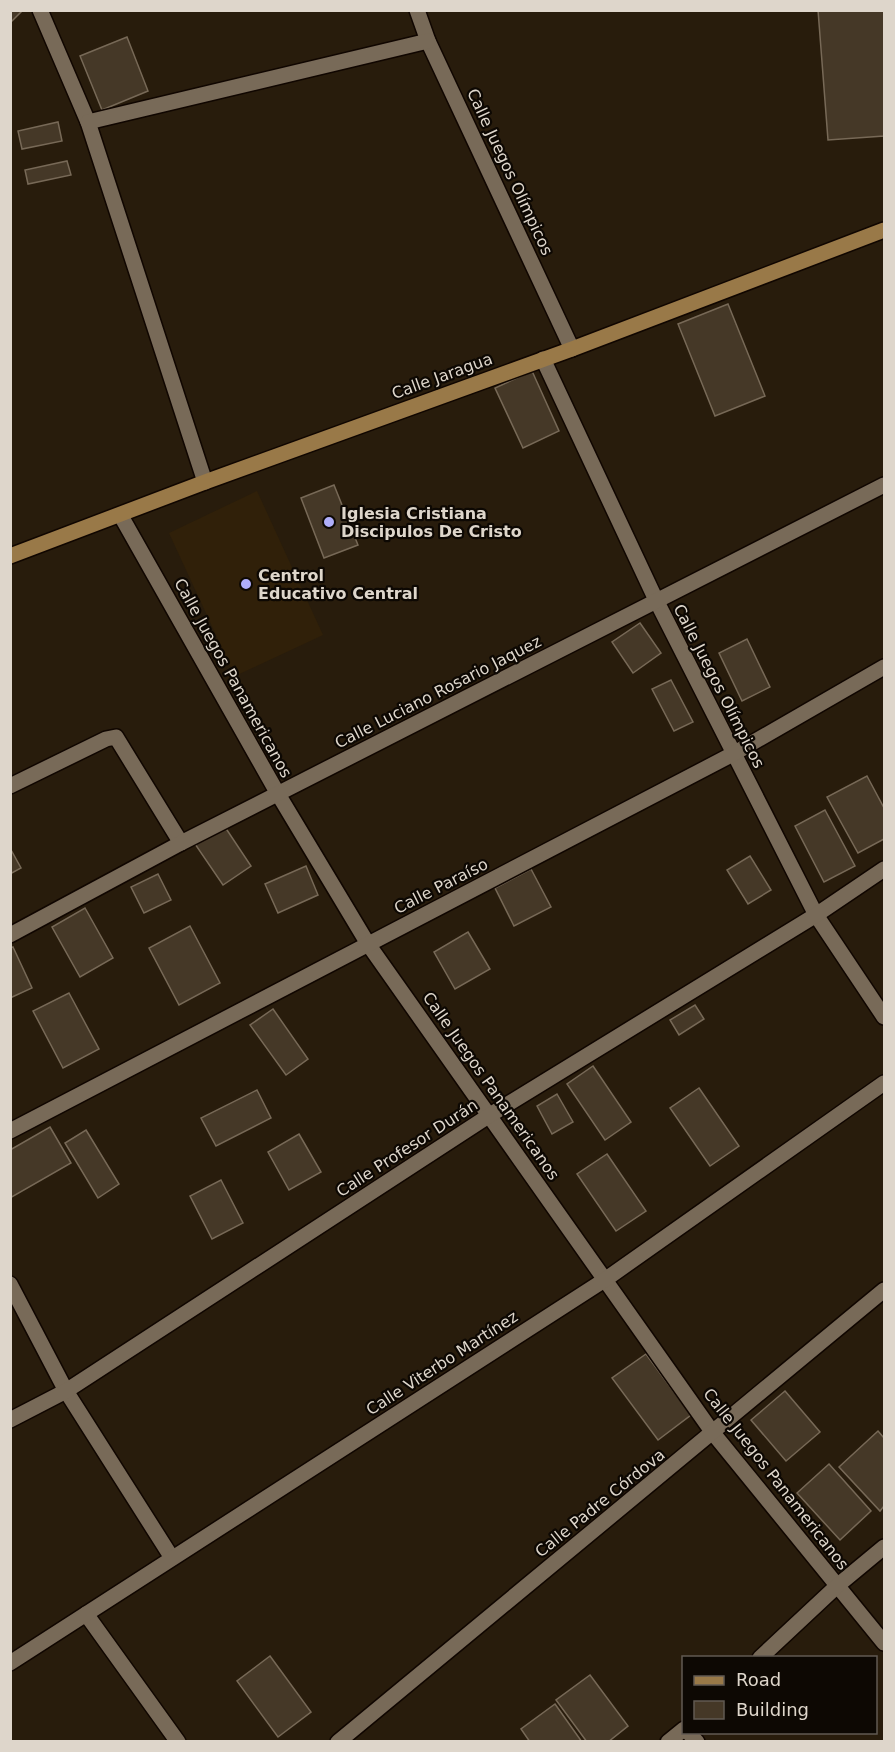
<svg xmlns="http://www.w3.org/2000/svg" width="895" height="1752" font-family="'DejaVu Sans',sans-serif">
  <style>
    .built { fill: #302009 }
    .building { fill: #453827; stroke: #776957; stroke-width: 1.5 }
    .lines { fill: none; stroke-linecap: round; stroke-linejoin: round }
    .street-casing { stroke: #100600; stroke-width: 18 }
    .secondary-casing { stroke: #100600; stroke-width: 18 }
    .street { stroke: #786a58; stroke-width: 15 }
    .secondary { stroke: #997948; stroke-width: 15 }
    .poi-dot { fill: #afaefa; stroke: #0d0803; stroke-width: 2 }
    .labels { text-anchor: middle; dominant-baseline: central; stroke-width: 4.5; stroke-linejoin: round; paint-order: stroke }
    .street-label { font-size: 16px; fill: #ded6cb; stroke: #0d0803 }
    .poi-label { font-size: 16px; font-weight: bold; fill: #ded6cb; stroke: #0d0803; text-anchor: start }
  </style>
  <rect width="100%" height="100%" fill="#281c0c"/>
  <polygon class="built" points="257,491 323,635 235,676 169,533"/>
  <g class="building">
    <polygon points="10,10 23,10 10,23"/>
    <polygon points="818,10 884,10 884,136 828,140"/>
    <polygon points="127,37 148,91 102,110 80,56"/>
    <polygon points="58,122 62,141 22,149 18,131"/>
    <polygon points="67,161 71,175 28,184 25,170"/>
    <polygon points="728,304 765,396 715,416 678,324"/>
    <polygon points="532,371 559,431 523,448 495,388"/>
    <polygon points="334,485 358,545 324,558 301,498"/>
    <polygon points="640,623 661,653 633,673 612,642"/>
    <polygon points="747,639 770,687 742,701 719,653"/>
    <polygon points="671,680 693,722 674,731 652,689"/>
    <polygon points="867,776 884,808 884,839 858,853 827,797"/>
    <polygon points="825,810 855,866 824,882 795,826"/>
    <polygon points="223,824 251,866 223,885 195,844"/>
    <polygon points="10,848 21,868 10,874"/>
    <polygon points="750,856 771,890 748,904 727,870"/>
    <polygon points="306,866 318,895 278,913 265,884"/>
    <polygon points="531,869 551,907 514,926 495,888"/>
    <polygon points="158,874 171,900 144,913 131,887"/>
    <polygon points="85,908 113,958 80,977 52,927"/>
    <polygon points="190,926 220,983 179,1005 149,948"/>
    <polygon points="468,932 490,969 455,989 434,952"/>
    <polygon points="13,947 32,988 10,998 10,948"/>
    <polygon points="69,993 99,1049 63,1068 33,1011"/>
    <polygon points="695,1005 704,1019 679,1035 670,1020"/>
    <polygon points="273,1009 308,1059 286,1075 250,1025"/>
    <polygon points="593,1066 631,1122 605,1140 567,1084"/>
    <polygon points="699,1088 739,1146 710,1166 670,1108"/>
    <polygon points="257,1090 271,1118 216,1146 201,1118"/>
    <polygon points="557,1094 573,1122 552,1134 537,1106"/>
    <polygon points="50,1127 71,1163 10,1198 10,1150"/>
    <polygon points="86,1130 119,1184 98,1198 65,1143"/>
    <polygon points="299,1134 321,1172 289,1190 268,1152"/>
    <polygon points="607,1154 646,1211 616,1231 577,1174"/>
    <polygon points="221,1180 243,1223 212,1239 190,1196"/>
    <polygon points="646,1354 691,1415 658,1440 612,1378"/>
    <polygon points="785,1391 820,1432 786,1461 751,1420"/>
    <polygon points="878,1431 884,1438 884,1506 880,1511 839,1467"/>
    <polygon points="829,1464 871,1511 840,1540 797,1493"/>
    <polygon points="270,1656 311,1712 278,1737 237,1681"/>
    <polygon points="590,1675 628,1726 608,1742 587,1742 556,1700"/>
    <polygon points="555,1704 582,1742 530,1742 521,1729"/>
  </g>
  <g class="lines">
    <defs>
      <g id="street">
        <polyline points="40,10 88,122"/>
        <polyline points="417,10 428,41 572,349"/>
        <polyline points="543,359 656,600 816,915 884,1017"/>
        <polyline points="205,482 88,122 428,41"/>
        <polyline points="121,516 278,794 368,944 713,1433 884,1643"/>
        <polyline points="10,786 106,739 116,737 181,843"/>
        <polyline points="10,935 181,843 884,485"/>
        <polyline points="10,1131 733,754 884,667"/>
        <polyline points="10,1284 66,1391 172,1558"/>
        <polyline points="10,1420 66,1391 490,1115 816,915 884,869"/>
        <polyline points="86,1614 178,1742"/>
        <polyline points="760,1658 837,1586 884,1547"/>
        <polyline points="10,1663 606,1279 884,1083"/>
        <polyline points="688,1732 697,1742"/>
        <polyline points="338,1742 884,1290"/>
        <polyline points="668,1742 684,1729"/>
      </g>
      <polyline id="secondary" points="10,556 205,482 572,349 884,230"/>
    </defs>
    <use href="#street" class="street-casing"/>
    <use href="#secondary" class="secondary-casing"/>
    <use href="#street" class="street"/>
    <use href="#secondary" class="secondary"/>
  </g>
  <g class="poi-dot">
    <circle cx="329" cy="522" r="6"/>
    <circle cx="246" cy="584" r="6"/>
  </g>
  <g class="labels">
    <g class="street-label">
      <text transform="translate(510 172) rotate(65)">Calle Juegos Olímpicos</text>
      <text transform="translate(442 376) rotate(-20)">Calle Jaragua</text>
      <text transform="translate(233 678) rotate(61)">Calle Juegos Panamericanos</text>
      <text transform="translate(719 686) rotate(63)">Calle Juegos Olímpicos</text>
      <text transform="translate(438 692) rotate(-27)">Calle Luciano Rosario Jaquez</text>
      <text transform="translate(441 886) rotate(-27)">Calle Paraíso</text>
      <text transform="translate(491 1086) rotate(55)">Calle Juegos Panamericanos</text>
      <text transform="translate(407 1148) rotate(-33)">Calle Profesor Durán</text>
      <text transform="translate(442 1363) rotate(-33)">Calle Viterbo Martínez</text>
      <text transform="translate(776 1479) rotate(52)">Calle Juegos Panamericanos</text>
      <text transform="translate(600 1503) rotate(-39)">Calle Padre Córdova</text>
    </g>
    <g class="poi-label">
      <text x="341" y="513">Iglesia Cristiana<tspan x="341" dy="18">Discipulos De Cristo</tspan></text>
      <text x="258" y="575">Centrol<tspan x="258" dy="18">Educativo Central</tspan></text>
    </g>
  </g>
  <rect width="895" height="1752" fill="none" stroke="#ded6cb" stroke-width="24"/>
  <rect x="682" y="1656" width="195" height="78" fill="#0d0803" stroke="#615a53" stroke-width="1.5"/>
  <rect x="694" y="1676" width="30" height="9" fill="#997948" stroke="#615a53" stroke-width="1.5"/>
  <text x="736" y="1686" font-size="18" fill="#ded6cb">Road</text>
  <rect x="694" y="1701" width="30" height="18" fill="#453827" stroke="#615a53" stroke-width="1.5"/>
  <text x="736" y="1716" font-size="18" fill="#ded6cb">Building</text>
</svg>
